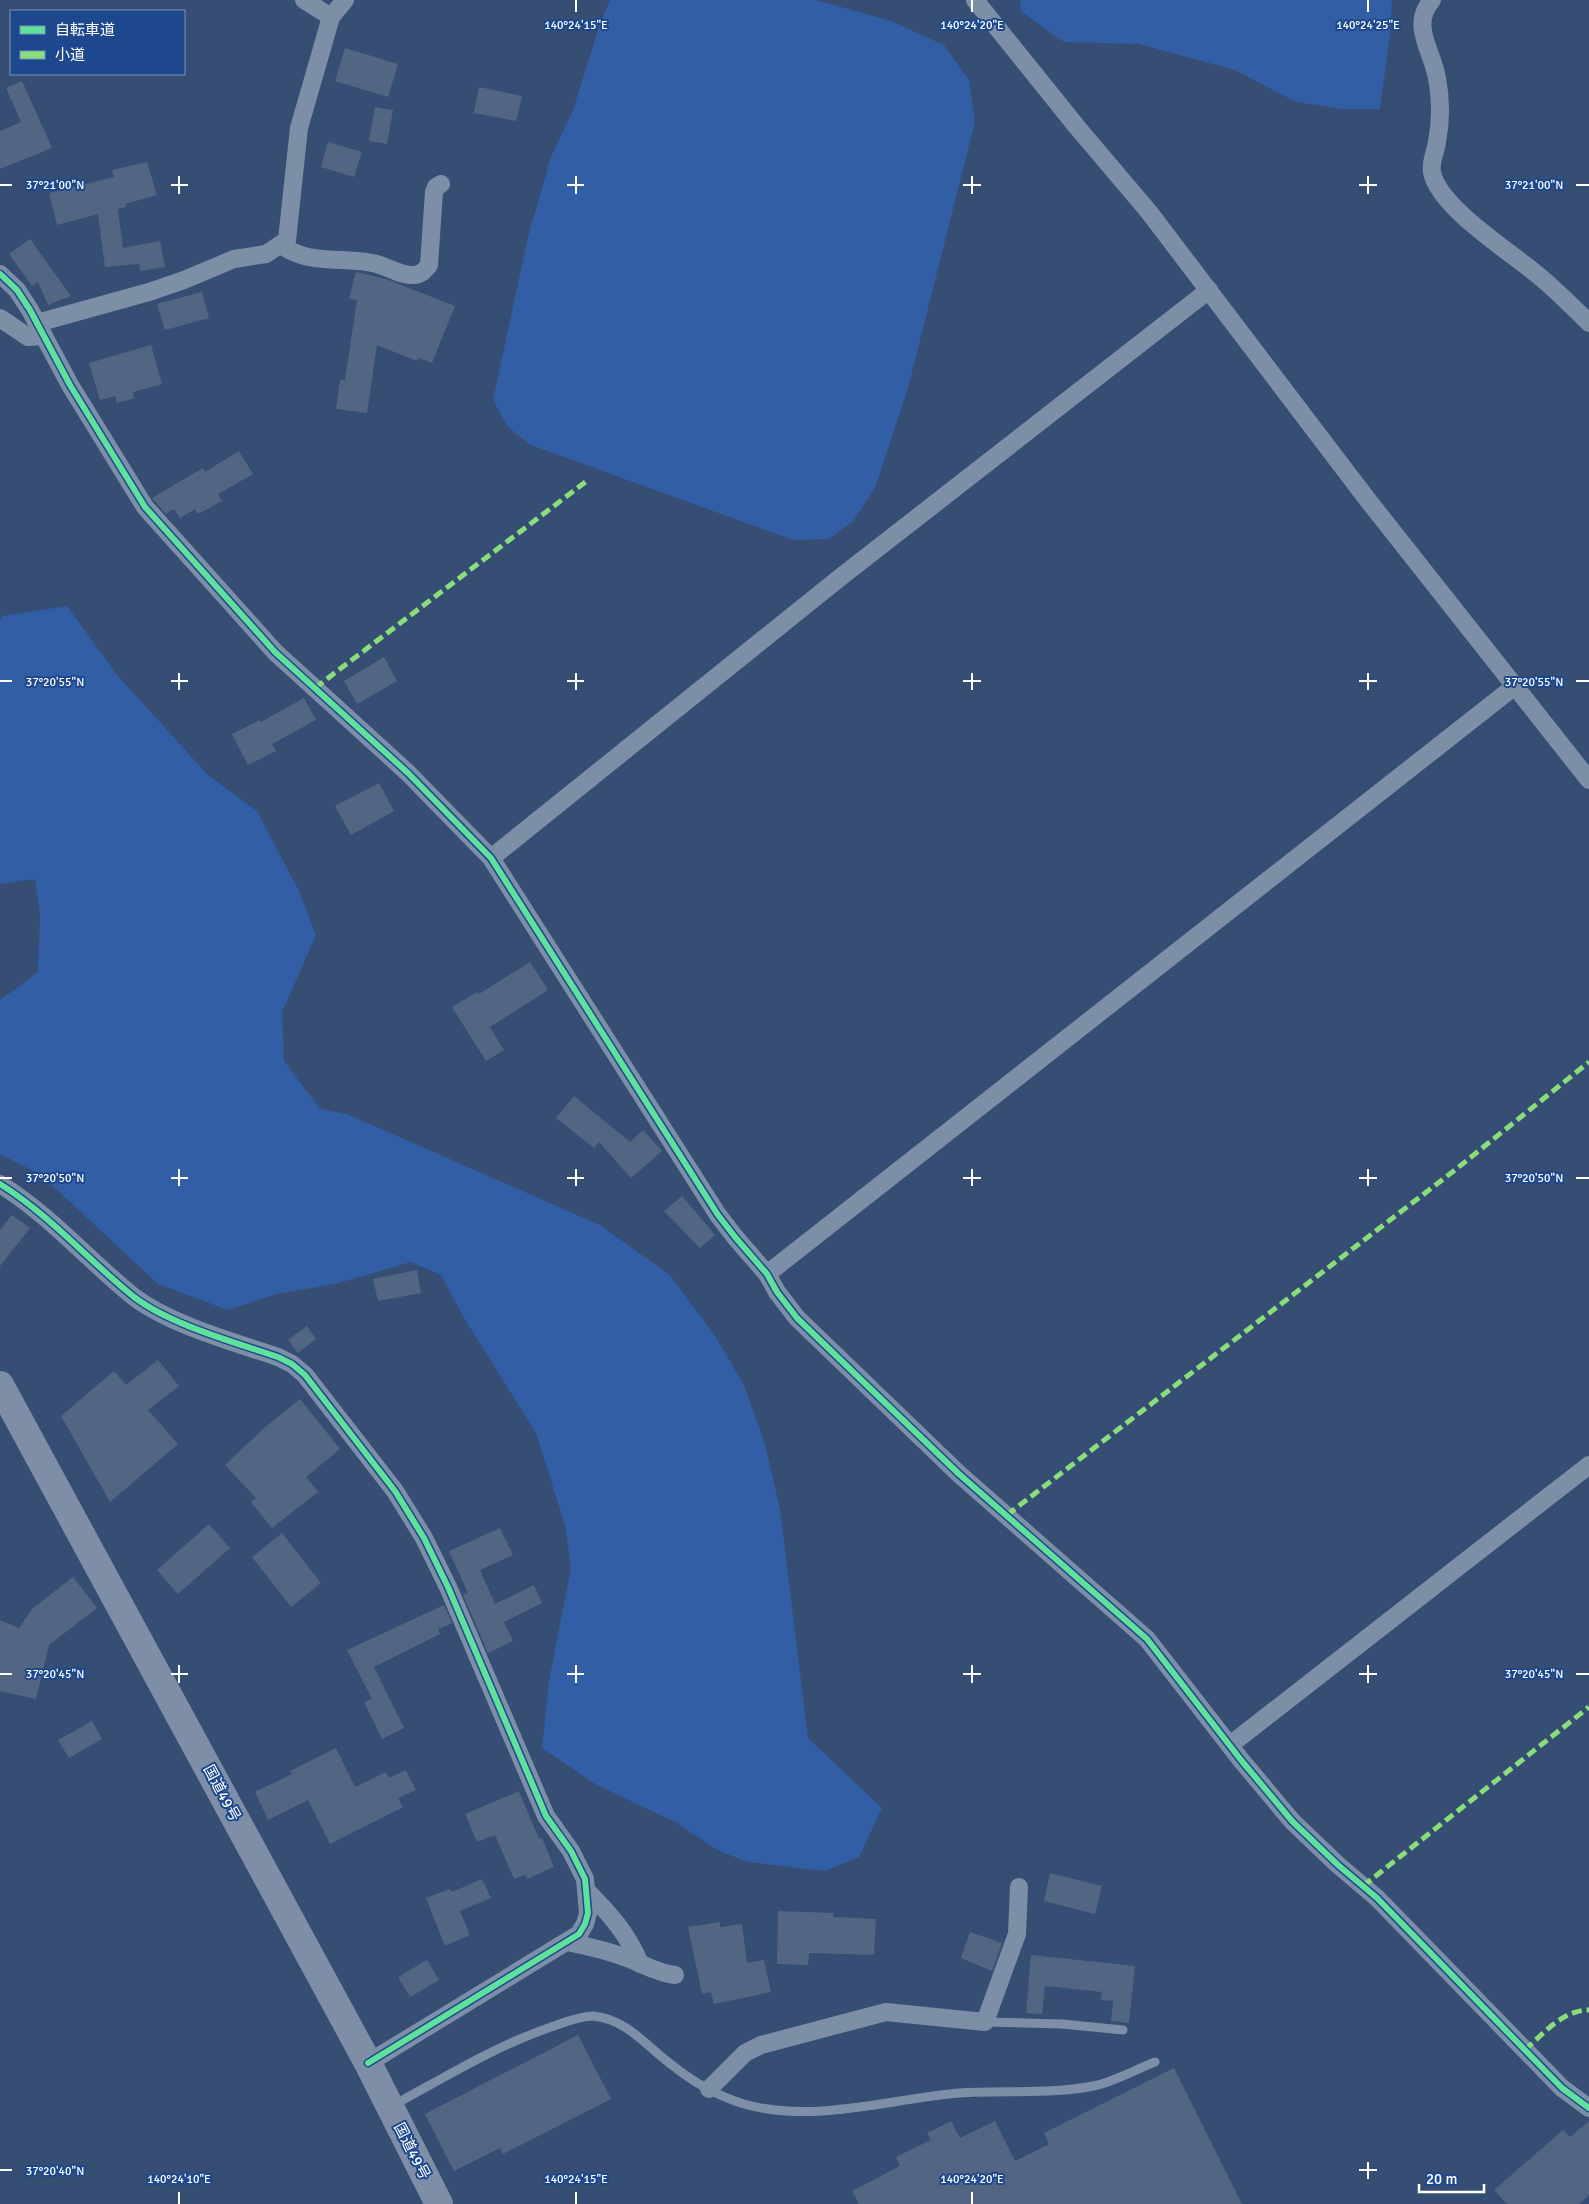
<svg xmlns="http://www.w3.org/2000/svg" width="1589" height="2204" font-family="Signika,'Noto Sans JP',sans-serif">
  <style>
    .green { fill: #315ea4 }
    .building { fill: #526684 }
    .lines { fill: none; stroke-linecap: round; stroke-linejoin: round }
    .service { stroke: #7d8fa7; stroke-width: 9 }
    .minor { stroke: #7d8fa7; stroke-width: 18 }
    .trunk { stroke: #7e8ea7; stroke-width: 28 }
    .quiet { stroke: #8add7b; stroke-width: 5; stroke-dasharray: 10 5; stroke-linecap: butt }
    .cycleway-casing { stroke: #1d488d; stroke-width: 9 }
    .cycleway { stroke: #60e19b; stroke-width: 6 }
    .ticks { fill: none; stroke: #fff; stroke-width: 2 }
    .labels { text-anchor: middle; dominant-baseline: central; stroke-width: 4; stroke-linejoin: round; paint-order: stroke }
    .street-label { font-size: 15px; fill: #fff; stroke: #1d488d }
    .ticks-label { font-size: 12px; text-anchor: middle; fill: #fff; stroke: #1d488d; stroke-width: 4; stroke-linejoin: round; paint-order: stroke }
  </style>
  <rect width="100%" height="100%" fill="#364e74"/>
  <g class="green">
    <polygon points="610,0 816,0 891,21 944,45 969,80 975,122 908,388 875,488 854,520 829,539 793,540 531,445 508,427 493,400 528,237 551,157 573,110 600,24"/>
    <polygon points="1020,0 1392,0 1390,35 1380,109 1342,109 1296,102 1235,70 1139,44 1064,42 1021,11"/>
    <polygon points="67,606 117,675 208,775 257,811 299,891 316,935 282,1012 284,1061 320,1109 347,1114 600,1225 670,1275 715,1336 744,1385 765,1444 780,1509 808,1738 882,1808 859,1857 825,1871 748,1862 719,1851 675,1822 597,1785 542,1748 549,1681 571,1568 565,1525 536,1433 464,1318 441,1275 411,1262 335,1284 276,1294 228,1310 158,1284 41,1175 0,1154 0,1000 38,972 40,915 35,879 0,884 0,621 3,616"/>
  </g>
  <g class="building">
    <polygon points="345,48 398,64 388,97 335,81"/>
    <polygon points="22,81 52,148 0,169 0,131 21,122 6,88"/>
    <polygon points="479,87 522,96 516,121 474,113"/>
    <polygon points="375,107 393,110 387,144 369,141"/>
    <polygon points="328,142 362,152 354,177 321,167"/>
    <polygon points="147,162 157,195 125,204 126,207 118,209 123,248 160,241 165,267 140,271 139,264 105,267 98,214 57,225 49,193 114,177 112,170"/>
    <polygon points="30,239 71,296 48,305 38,282 32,286 9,254"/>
    <polygon points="356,272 386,279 455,306 432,363 418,358 417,361 377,345 367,413 336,409 340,380 345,380 357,300 349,299"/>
    <polygon points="202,292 209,318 165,330 157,304"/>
    <polygon points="151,345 162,384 133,392 134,398 117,403 115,396 100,400 89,363"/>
    <polygon points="239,451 253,474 218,494 222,501 198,514 195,509 180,518 174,509 166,514 152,498 203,468 205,472"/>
    <polygon points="384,657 397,681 357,704 344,681"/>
    <polygon points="304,698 316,720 272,744 276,751 248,765 232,734 260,720 261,722"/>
    <polygon points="379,783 394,811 351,835 335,806"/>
    <polygon points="530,962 548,990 490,1027 504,1050 486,1061 452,1007 477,992 479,994"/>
    <polygon points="574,1096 630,1142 643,1130 662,1151 631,1178 599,1142 594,1148 556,1118"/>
    <polygon points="682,1196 715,1235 700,1248 664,1211"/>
    <polygon points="12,1215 30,1228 0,1266 0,1230"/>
    <polygon points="417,1270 421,1293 378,1301 373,1279"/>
    <polygon points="307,1326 316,1339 298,1353 288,1340"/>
    <polygon points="158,1360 179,1386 148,1410 178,1444 110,1502 61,1416 114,1371 126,1385"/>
    <polygon points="300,1399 340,1449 306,1477 318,1492 272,1528 251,1502 256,1498 225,1465 264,1428"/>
    <polygon points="209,1524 230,1548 178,1594 157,1570"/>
    <polygon points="500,1528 513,1555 480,1570 495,1604 534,1585 542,1603 504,1622 513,1641 488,1653 463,1595 468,1593 449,1551"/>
    <polygon points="282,1533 321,1583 291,1607 252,1557"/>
    <polygon points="73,1577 97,1608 49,1645 36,1699 0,1691 0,1620 19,1628 32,1609"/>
    <polygon points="444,1605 452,1623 438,1629 440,1634 374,1667 404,1728 382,1739 364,1702 372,1699 347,1650"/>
    <polygon points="92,1721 102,1739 69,1758 58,1740"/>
    <polygon points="336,1748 355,1787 386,1772 389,1778 406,1770 416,1790 398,1798 403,1807 330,1844 308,1800 268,1820 255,1792 292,1774 290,1771"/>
    <polygon points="519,1791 539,1839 542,1838 554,1867 527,1879 525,1875 514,1879 495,1835 477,1842 465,1814"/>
    <polygon points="1050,1873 1102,1886 1095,1914 1044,1901"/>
    <polygon points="482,1879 491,1898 460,1911 470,1935 445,1946 426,1898 450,1889 452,1892"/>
    <polygon points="778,1911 834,1913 833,1917 876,1919 874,1955 809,1953 808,1965 777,1964"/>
    <polygon points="720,1922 720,1927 742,1924 747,1963 764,1960 771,1992 714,2004 711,1992 702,1994 688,1927"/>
    <polygon points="970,1932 1002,1943 992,1971 961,1958"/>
    <polygon points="1031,1955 1135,1966 1129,2023 1111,2021 1113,2001 1101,2000 1102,1992 1045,1986 1042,2014 1026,2013"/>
    <polygon points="427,1960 439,1980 410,1997 398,1977"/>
    <polygon points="578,2035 611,2099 503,2154 500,2148 454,2171 425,2114"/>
    <polygon points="1174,2068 1242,2204 859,2204 852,2191 900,2166 896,2157 931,2140 927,2133 951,2121 960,2138 995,2121 1015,2161 1049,2144 1044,2133"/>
    <polygon points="1589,2121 1589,2195 1579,2204 1507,2204 1494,2190 1563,2130 1570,2137"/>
  </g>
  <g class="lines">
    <g class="service">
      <polyline points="985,2022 1062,2024 1123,2030"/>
      <path d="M392,2106C445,2077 497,2045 554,2026C566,2022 580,2016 593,2016C627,2019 647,2047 672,2065C693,2082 718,2096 744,2104C813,2124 889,2099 959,2093C1005,2090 1053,2095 1098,2085C1117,2080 1137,2069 1155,2062"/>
    </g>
    <g class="minor">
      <polyline points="304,0 331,17"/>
      <polyline points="975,0 1077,127 1149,212 1367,499 1589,780"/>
      <path d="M1432,0C1410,25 1432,50 1437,78C1441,99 1441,121 1437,142C1436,151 1430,162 1432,172C1438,207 1512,253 1539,276C1557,291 1573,307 1589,323"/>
      <path d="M281,245C308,265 341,257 372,263C386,265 400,276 413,275C421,275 424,271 429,265L434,192L436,187L441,184"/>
      <polyline points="0,274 17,290 30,310 70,385 145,507 275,652 408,773 491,858 718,1215 735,1237 767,1274 777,1292 797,1318 959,1474 1147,1639 1241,1760 1292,1821 1338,1865 1377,1898 1562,2088 1589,2108"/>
      <polyline points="0,318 28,337 44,336"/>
      <polyline points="37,323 149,292 184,280 234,259 266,254 287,240 299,128 331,17 345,0"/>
      <polyline points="491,858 842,576 1209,290"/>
      <path d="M0,1184C51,1216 88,1260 134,1297C171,1325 234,1342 278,1357L292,1364L305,1375L395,1491L424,1538L448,1587L546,1816L571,1851L585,1879L588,1913L585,1924L579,1934L368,2063"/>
      <polyline points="767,1274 1515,686"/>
      <polyline points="1230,1745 1589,1465"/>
      <path d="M587,1891C609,1913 628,1934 640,1964"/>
      <path d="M567,1942C587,1946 605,1950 624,1957C642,1963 656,1973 675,1975"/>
      <polyline points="709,2089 745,2053 761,2045 886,2012 985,2022 1017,1934 1019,1887"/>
    </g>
    <polyline class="trunk" points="0,1385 368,2063 439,2204"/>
    <g class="quiet">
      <polyline points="315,688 588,480"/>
      <polyline points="1007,1515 1455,1170 1589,1062"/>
      <polyline points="1363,1886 1589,1707"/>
      <path d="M1525,2050C1544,2033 1563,2010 1589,2010"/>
    </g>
    <defs>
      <g id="cycleway">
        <polyline points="0,274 17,290 30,310 70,385 145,507 275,652 408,773 491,858 718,1215 735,1237 767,1274 777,1292 797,1318 959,1474 1147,1639 1241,1760 1292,1821 1338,1865 1377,1898 1562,2088 1589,2108"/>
        <path d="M0,1184C51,1216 88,1260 134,1297C171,1325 234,1342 278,1357L292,1364L305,1375L395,1491L424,1538L448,1587L546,1816L571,1851L585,1879L588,1913L585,1924L579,1934L368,2063"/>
      </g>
    </defs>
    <use href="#cycleway" class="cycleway-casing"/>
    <use href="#cycleway" class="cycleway"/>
  </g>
  <path class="ticks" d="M576,0V12M972,0V12M1368,0V12M179,176V194M576,176V194M972,176V194M1368,176V194M0,185H12M171,185H188M567,185H584M963,185H981M1359,185H1377M1576,185H1589M179,673V690M576,673V690M972,673V690M1368,673V690M0,681H12M171,681H188M567,681H584M963,681H981M1359,681H1377M1576,681H1589M179,1169V1186M576,1169V1186M972,1169V1186M1368,1169V1186M0,1178H12M171,1178H188M567,1178H584M963,1178H981M1359,1178H1377M1576,1178H1589M179,1665V1683M576,1665V1683M972,1665V1683M1368,1665V1683M0,1674H12M171,1674H188M567,1674H584M963,1674H981M1359,1674H1377M1576,1674H1589M1368,2162V2179M0,2170H12M1359,2170H1377M179,2192V2204M576,2192V2204M972,2192V2204"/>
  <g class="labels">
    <g class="street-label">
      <text transform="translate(222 1793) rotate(62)">国道49号</text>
      <text transform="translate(412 2151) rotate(63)">国道49号</text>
    </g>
  </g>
  <g class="ticks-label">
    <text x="576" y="29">140°24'15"E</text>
    <text x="972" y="29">140°24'20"E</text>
    <text x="1368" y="29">140°24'25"E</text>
    <text x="55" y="189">37°21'00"N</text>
    <text x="1534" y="189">37°21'00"N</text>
    <text x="55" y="686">37°20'55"N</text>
    <text x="1534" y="686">37°20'55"N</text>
    <text x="55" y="1182">37°20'50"N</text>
    <text x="1534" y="1182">37°20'50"N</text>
    <text x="55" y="1678">37°20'45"N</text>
    <text x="1534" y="1678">37°20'45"N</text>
    <text x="55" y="2175">37°20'40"N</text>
    <text x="179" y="2183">140°24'10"E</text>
    <text x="576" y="2183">140°24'15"E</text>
    <text x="972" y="2183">140°24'20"E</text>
  </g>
  <rect x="10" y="10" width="175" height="65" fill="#1d488d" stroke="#7791bb"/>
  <rect x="20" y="26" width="25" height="8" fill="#60e19b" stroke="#7791bb"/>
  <text x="55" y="35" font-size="15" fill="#ffffff">自転車道</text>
  <rect x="20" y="51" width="25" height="8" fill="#8add7b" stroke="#7791bb"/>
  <text x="55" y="60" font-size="15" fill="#ffffff">小道</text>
  <path d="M1419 2184v8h65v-8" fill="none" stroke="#ffffff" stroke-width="2.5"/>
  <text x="1426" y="2184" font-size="15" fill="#ffffff" stroke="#1d488d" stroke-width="4" paint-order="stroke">20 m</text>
</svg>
